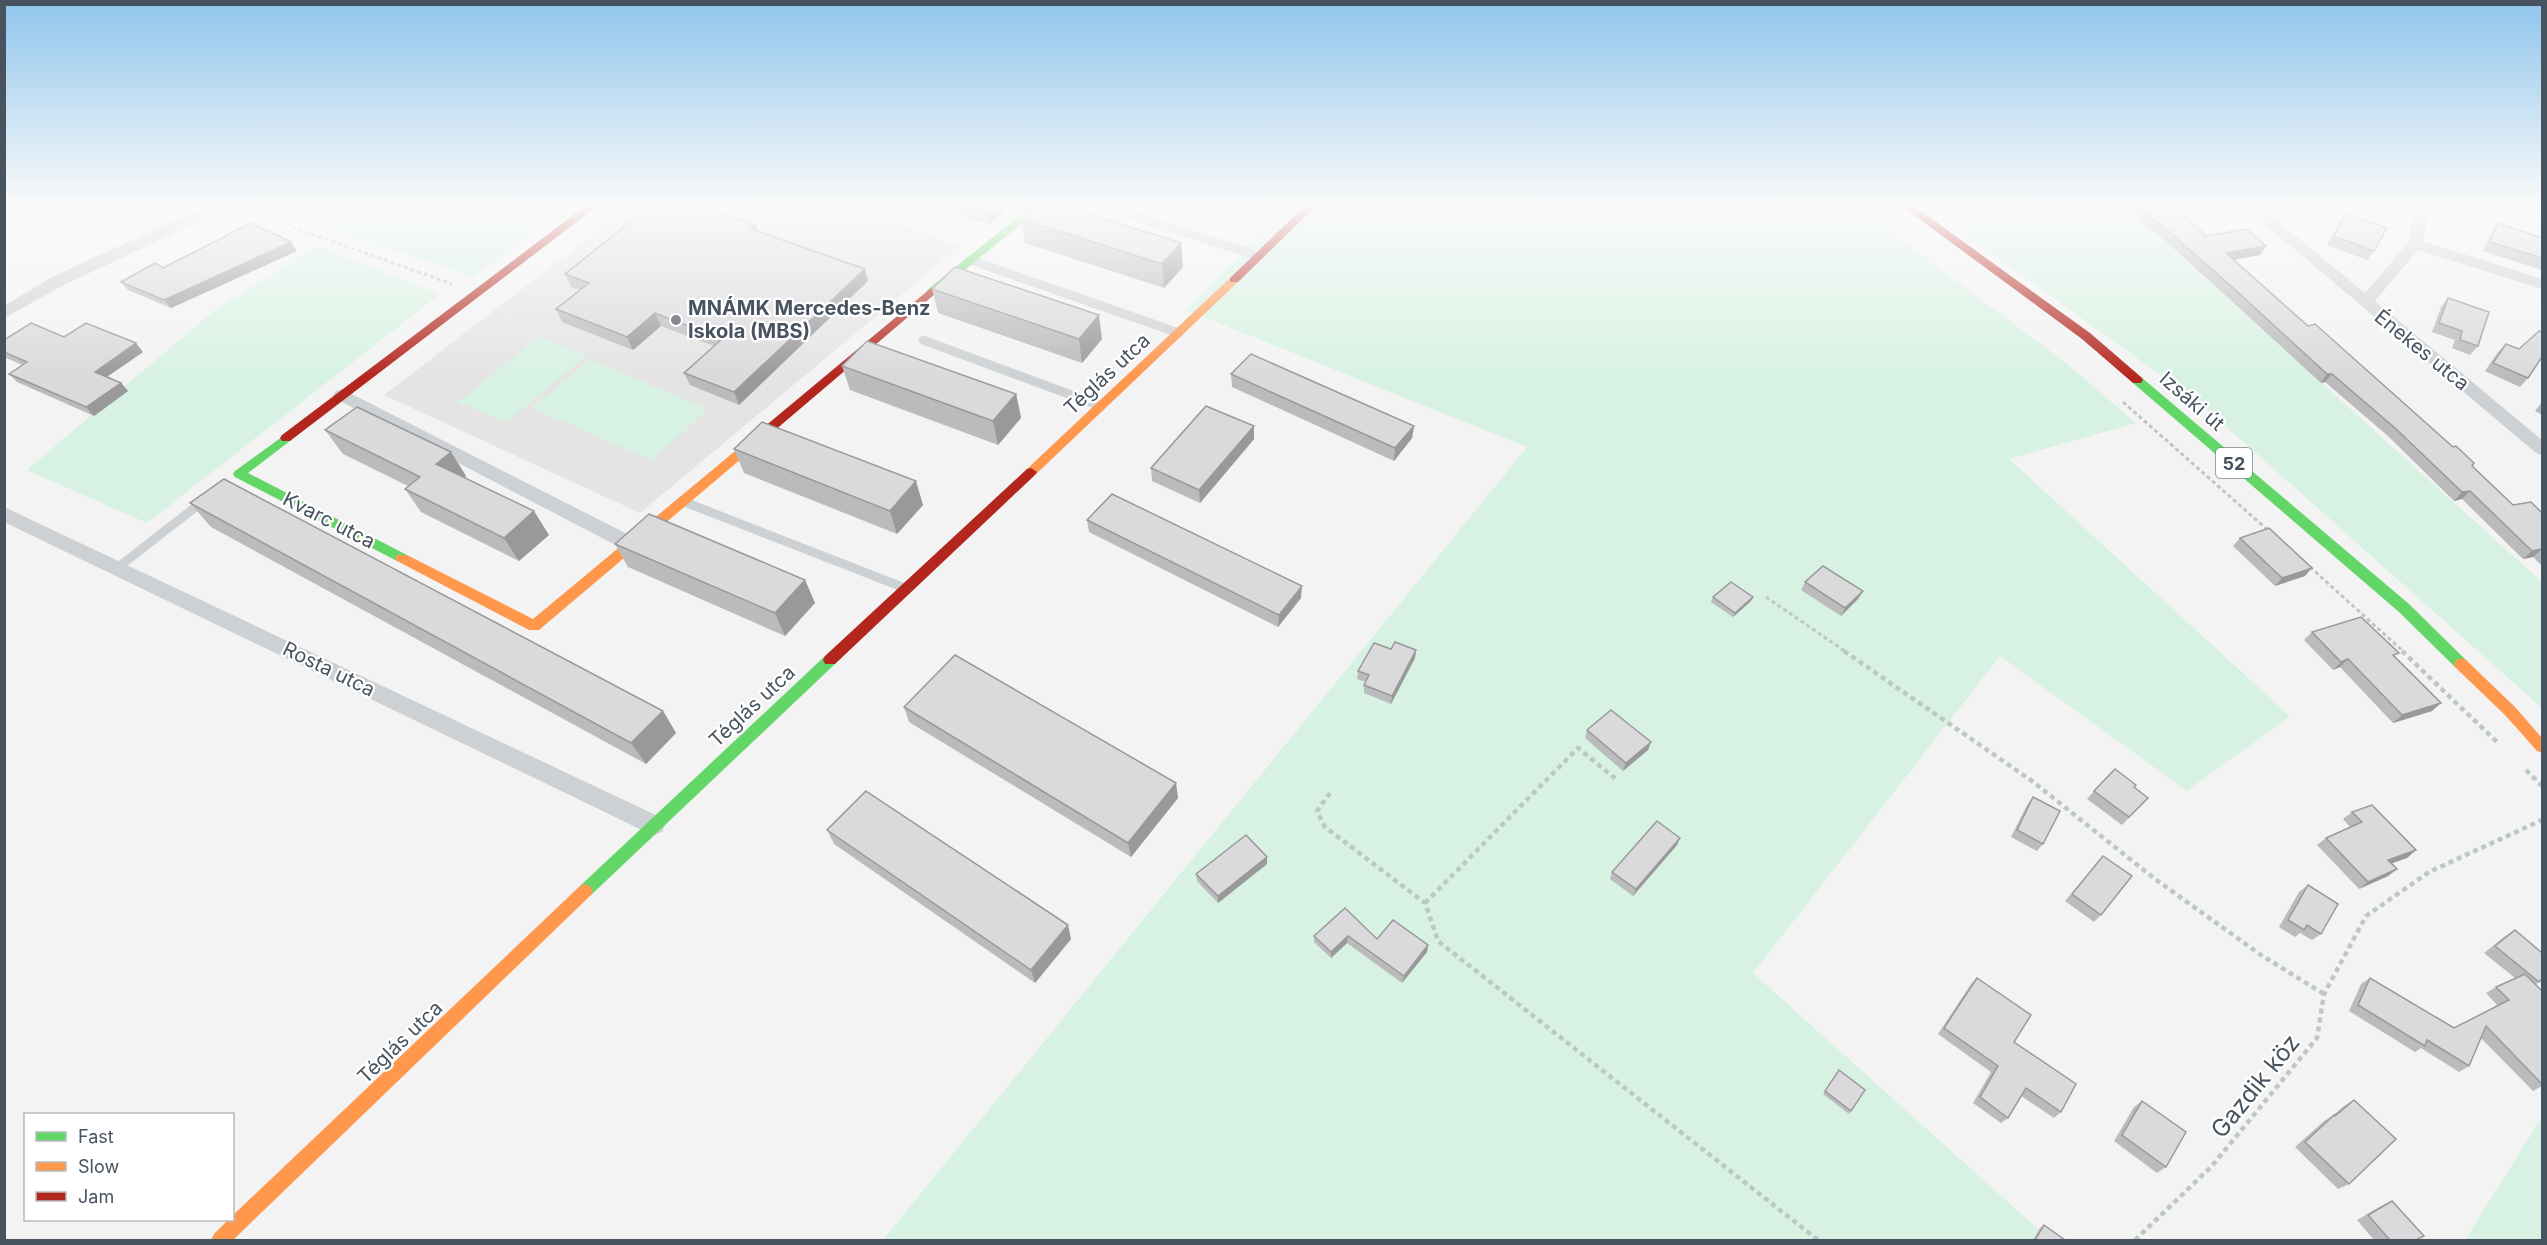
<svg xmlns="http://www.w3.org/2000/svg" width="2547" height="1245" font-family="Inter,sans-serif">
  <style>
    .education { fill: #e4e4e5 }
    .green { fill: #d7f2e3 }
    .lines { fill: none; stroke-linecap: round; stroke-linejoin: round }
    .path-far1 { stroke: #bcc8c4; stroke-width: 3; stroke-dasharray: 4 3; stroke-linecap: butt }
    .path { stroke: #bcc8c4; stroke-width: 4.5; stroke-dasharray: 5 4; stroke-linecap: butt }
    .lane { stroke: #ced1d3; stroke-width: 9 }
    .street { fill: #ced1d3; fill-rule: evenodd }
    .fast { fill: #63d668; fill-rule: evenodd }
    .slow { fill: #ff974d; fill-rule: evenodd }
    .jam { fill: #b3261e; fill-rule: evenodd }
    .wall { fill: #bbbbbd }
    .shaded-wall { fill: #99999a }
    .building { fill: #dadadc; stroke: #99999a; stroke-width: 1.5 }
    .poi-dot { fill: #848b93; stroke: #fff; stroke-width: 2 }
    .labels { text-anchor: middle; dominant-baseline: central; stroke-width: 4.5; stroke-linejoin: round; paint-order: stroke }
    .shield { fill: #fff; stroke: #7f8790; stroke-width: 1.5 }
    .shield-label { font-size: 18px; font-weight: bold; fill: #485360 }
    .poi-label { font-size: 20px; font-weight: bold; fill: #485360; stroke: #fff; text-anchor: start }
    .street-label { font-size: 20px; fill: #485360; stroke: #fff }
    .near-street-label { font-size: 24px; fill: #485360; stroke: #fff }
  </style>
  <rect width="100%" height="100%" fill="#f3f3f3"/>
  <polygon class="education" points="633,204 864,204 891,213 886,219 960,246 640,513 384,395"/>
  <g class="green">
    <polygon points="270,204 572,204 472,277 267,206"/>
    <polygon points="1291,204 1852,204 2061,359 2136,423 2009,459 2290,716 2187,791 2000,656 1753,973 2050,1240 883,1240 1527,447 1186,310"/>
    <polygon points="1923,204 2123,204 2542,582 2542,708 2202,405"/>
    <polygon points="319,246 440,294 147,523 27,470 217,308"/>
    <polygon points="539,337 586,356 506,422 458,402"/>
    <polygon points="590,360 708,409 652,460 532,408"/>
    <polygon points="2542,1117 2542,1240 2465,1240"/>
  </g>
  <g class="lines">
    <g class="path-far1">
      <polyline points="1866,204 1884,218"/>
      <polyline points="239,208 452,284"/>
      <polyline points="2123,402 2270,532"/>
      <polyline points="2310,567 2404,652"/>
      <polyline points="1766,597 1846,652"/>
    </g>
    <g class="path">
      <polyline points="1844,651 2032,781 2155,879 2261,955 2324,994"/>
      <polyline points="2402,651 2497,742"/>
      <polyline points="2526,770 2542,786"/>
      <polyline points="1330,793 1317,811 1325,827 1425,903 1438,941 1818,1240"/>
      <polyline points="1425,903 1578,748 1617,780"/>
      <polyline points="2135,1240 2211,1167 2317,1038 2324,994 2366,916 2429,872 2542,820"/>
    </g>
    <g class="lane">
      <polyline points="970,260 1179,333"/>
      <polyline points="923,340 1101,406"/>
      <polyline points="682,501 905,588"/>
      <polyline points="117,568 206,499"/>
    </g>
    <g class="street">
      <polygon points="211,204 231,204 229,207 64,285 4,318 4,306 52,277"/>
      <polygon points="1089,204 1112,204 1263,253 1266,256 1263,259 1253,259 1091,207"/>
      <polygon points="2241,204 2257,204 2365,293 2408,243 2415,204 2430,204 2423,241 2542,279 2542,289 2418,250 2375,301 2542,440 2542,455 2536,453"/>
      <polygon points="342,389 637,539 639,544 637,549 630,551 623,549 336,399 333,395 336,391"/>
      <polygon points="4,507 662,818 665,825 662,832 654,835 646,832 4,522"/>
    </g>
    <g class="fast">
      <polygon points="1034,204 1046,204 935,294 927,294 927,290"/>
      <polygon points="2137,376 2141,377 2409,604 2466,660 2468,664 2466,668 2456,668 2399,612 2133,383 2131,380"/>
      <polygon points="286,434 292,438 290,441 248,473 407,555 409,558 407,561 397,561 235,477 233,474 235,471"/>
      <polygon points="830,654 835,656 837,660 835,664 590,896 585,898 580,896 577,891 580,886 825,656"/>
    </g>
    <g class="slow">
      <polygon points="1234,277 1239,280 1238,282 1035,475 1027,475 1025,472 1027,469 1230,278"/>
      <polygon points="750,441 754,442 756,445 754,448 539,630 529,630 397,561 395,558 397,555 407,555 533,619 746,442"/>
      <polygon points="2461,658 2466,660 2515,707 2542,738 2542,753 2537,751 2505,715 2456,668 2454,664 2456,660"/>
      <polygon points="585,884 590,886 593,891 590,896 233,1240 211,1240 214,1234 228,1220 232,1220 232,1216 580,886"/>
    </g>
    <g class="jam">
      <polygon points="588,204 600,204 290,441 282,441 280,438 282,435"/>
      <polygon points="1307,204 1318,204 1238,282 1230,282 1230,278"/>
      <polygon points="1899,204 1911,204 2090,333 2141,377 2143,380 2141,383 2133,383 2082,339"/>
      <polygon points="931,288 937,292 935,294 754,448 746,448 744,445 746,442"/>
      <polygon points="1031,468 1037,472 1035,475 835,664 825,664 823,660 825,656 1027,469"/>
    </g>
  </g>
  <g class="wall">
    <polygon points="927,204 1010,204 1010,205 989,225"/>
    <polygon points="2123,204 2172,204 2206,236 2266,246 2260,255 2233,260 2308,326 2472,466 2513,505 2542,513 2542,566 2533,557 2523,559 2462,499 2454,501 2388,436 2325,382 2321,383 2225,295 2154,231 2152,232"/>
    <polygon points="2346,214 2374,251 2367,260 2327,245"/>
    <polygon points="1021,219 1183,267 1164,288 1025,243"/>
    <polygon points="2498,223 2542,238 2542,270 2483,251 2491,232"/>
    <polygon points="755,225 758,231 868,281 739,405 690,385 684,373 714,346 661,326 633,350 562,322 556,309 580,290 571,287 565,274"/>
    <polygon points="297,251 171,308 128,290 121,282"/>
    <polygon points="932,289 1102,339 1082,363 938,313"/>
    <polygon points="2448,298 2478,346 2470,355 2452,348 2455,340 2432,332 2441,307"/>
    <polygon points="2542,332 2542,358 2528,378 2520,387 2485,371 2498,352 2506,344 2519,349"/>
    <polygon points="64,337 143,352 107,377 121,383 128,391 94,416 17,382 9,374 22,365 4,357 4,340"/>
    <polygon points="842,366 1016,394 1021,418 998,445 850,390"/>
    <polygon points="1231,374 1414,426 1412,438 1394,461 1232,387"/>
    <polygon points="2542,402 2542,415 2535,411"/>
    <polygon points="1254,426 1254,439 1200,503 1152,481 1151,468"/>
    <polygon points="325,430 451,452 466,476 464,477 549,535 519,561 421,512 405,489 408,486 343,454"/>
    <polygon points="734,449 923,505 897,534 744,473"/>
    <polygon points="190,503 663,711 676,733 646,764 211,527"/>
    <polygon points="1087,520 1301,598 1278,627 1089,532"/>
    <polygon points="2240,538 2305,576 2275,586 2233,546"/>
    <polygon points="615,544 805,580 815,603 785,636 628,567"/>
    <polygon points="1805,582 1863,591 1858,599 1841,616 1801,590"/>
    <polygon points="1713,597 1751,601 1733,617 1711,602"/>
    <polygon points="2312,632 2395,657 2432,711 2393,723 2340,667 2333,670 2304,640"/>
    <polygon points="1391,649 1416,650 1415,658 1391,704 1364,693 1364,685 1366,682 1357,679 1358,671"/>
    <polygon points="904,707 1176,783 1178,798 1131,857 909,722"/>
    <polygon points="1587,730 1651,742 1648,750 1623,771 1585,738"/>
    <polygon points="2134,787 2148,798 2122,825 2087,799 2094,791"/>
    <polygon points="2033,797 2043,844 2037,851 2011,837 2027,805"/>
    <polygon points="2352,812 2416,850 2407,858 2391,863 2397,869 2388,876 2359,889 2317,845 2326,838 2350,827 2343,819"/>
    <polygon points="827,830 1071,939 1035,983 834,844"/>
    <polygon points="1677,845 1633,896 1610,879 1612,872"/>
    <polygon points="2103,856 2101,915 2094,922 2065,901"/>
    <polygon points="1267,857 1267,864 1218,903 1197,881 1196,874"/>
    <polygon points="2308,885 2321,934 2312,940 2300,933 2295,937 2279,927 2299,892"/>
    <polygon points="1345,908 1377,939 1428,945 1427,952 1402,983 1347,943 1331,958 1314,942 1314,936"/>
    <polygon points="2515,930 2539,982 2536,984 2542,991 2542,1086 2533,1091 2481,1038 2469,1066 2459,1072 2421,1048 2415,1052 2349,1011 2361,984 2370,978 2454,1028 2498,1006 2486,993 2496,987 2515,978 2484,953 2504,937"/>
    <polygon points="1977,978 2014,1042 2061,1112 2054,1118 2021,1096 2008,1118 2001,1123 1973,1103 1991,1072 1938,1034 1971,984"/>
    <polygon points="1839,1070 1851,1111 1849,1114 1823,1094"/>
    <polygon points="2354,1100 2349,1184 2338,1189 2295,1147 2324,1121 2332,1116 2344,1106"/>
    <polygon points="2142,1101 2166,1167 2157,1173 2114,1141 2134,1107"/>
    <polygon points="2392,1201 2416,1240 2374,1240 2357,1220 2381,1206"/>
    <polygon points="2044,1225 2065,1240 2033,1240 2040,1228"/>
  </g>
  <g class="shaded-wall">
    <polygon points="985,204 1010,204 1010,205 989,225"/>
    <polygon points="2157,223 2159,223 2154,231 2152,232"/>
    <polygon points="755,225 760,238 751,229"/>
    <polygon points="291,242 297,251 171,308 164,300"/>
    <polygon points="1181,243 1183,267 1164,288 1162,264"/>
    <polygon points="2266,246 2260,255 2220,262 2226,253"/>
    <polygon points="865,269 868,281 739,405 734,392"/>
    <polygon points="655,313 661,326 633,350 627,337"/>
    <polygon points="1099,315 1102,339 1082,363 1079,339"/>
    <polygon points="136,343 143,352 102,380 95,372"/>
    <polygon points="2327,374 2332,374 2325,382 2321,383"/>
    <polygon points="121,383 128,391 94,416 86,407"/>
    <polygon points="1016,394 1021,418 998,445 993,421"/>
    <polygon points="1254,426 1254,439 1200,503 1199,490"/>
    <polygon points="1414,426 1412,438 1394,461 1395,448"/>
    <polygon points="451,452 466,476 452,487 436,464"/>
    <polygon points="916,481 923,505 897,534 890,511"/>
    <polygon points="2470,491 2462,499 2454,501 2462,492"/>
    <polygon points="534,511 549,535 519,561 504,538"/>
    <polygon points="2542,549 2533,557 2523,559 2532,551"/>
    <polygon points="2312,568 2305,576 2275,586 2282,578"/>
    <polygon points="805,580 815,603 785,636 775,613"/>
    <polygon points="1302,586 1301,598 1278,627 1279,615"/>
    <polygon points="1863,591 1858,599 1841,616 1845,608"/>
    <polygon points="1753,597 1751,601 1733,617 1735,613"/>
    <polygon points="1416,650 1415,658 1391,704 1392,696"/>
    <polygon points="2348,659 2340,667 2333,670 2341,662"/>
    <polygon points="2441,703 2432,711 2393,723 2402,715"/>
    <polygon points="663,711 676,733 646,764 631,743"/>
    <polygon points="1651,742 1648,750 1623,771 1626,763"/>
    <polygon points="1176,783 1178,798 1131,857 1128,843"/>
    <polygon points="1680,838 1677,845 1633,896 1636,889"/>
    <polygon points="2416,850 2407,858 2379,868 2388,860"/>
    <polygon points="1267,857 1267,864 1218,903 1218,896"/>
    <polygon points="2397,869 2388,876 2359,889 2368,882"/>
    <polygon points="1068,925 1071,939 1035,983 1031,970"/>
    <polygon points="1348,936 1347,943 1331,958 1331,952"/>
    <polygon points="1428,945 1427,952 1402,983 1404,976"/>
  </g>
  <g class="building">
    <polygon points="653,204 696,204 755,225 751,229 865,269 734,392 684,373 722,339 655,313 627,337 556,309 589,283 565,274"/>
    <polygon points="1035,204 1058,204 1181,243 1162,264 1021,219"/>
    <polygon points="2137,204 2172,204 2206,236 2247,229 2266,246 2226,253 2308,326 2315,324 2453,447 2456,446 2474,463 2472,466 2513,505 2531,502 2542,513 2542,549 2532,551 2470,491 2462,492 2395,428 2332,374 2327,374 2231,286 2159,223 2157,223"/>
    <polygon points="2346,214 2387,228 2374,251 2333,236"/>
    <polygon points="251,223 291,242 164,300 121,282 155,263 163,268"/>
    <polygon points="2498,223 2542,238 2542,258 2490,242"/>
    <polygon points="955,267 1099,315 1079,339 932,289"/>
    <polygon points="2448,298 2489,312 2478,346 2460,340 2462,331 2439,323"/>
    <polygon points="31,323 64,337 86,323 136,343 95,372 121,383 86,407 9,374 27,362 4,352 4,340"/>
    <polygon points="2539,331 2542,332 2542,357 2528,378 2493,363 2506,344 2519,349"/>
    <polygon points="867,341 1016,394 993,421 842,366"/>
    <polygon points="1251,354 1414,426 1395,448 1231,374"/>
    <polygon points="1206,406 1254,426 1199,490 1151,468"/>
    <polygon points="357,407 451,452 436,464 534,511 504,538 405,489 420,477 325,430"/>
    <polygon points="762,422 916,481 890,511 734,449"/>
    <polygon points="224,479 663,711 631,743 190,503"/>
    <polygon points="1112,494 1302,586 1279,615 1087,520"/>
    <polygon points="649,514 805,580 775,613 615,544"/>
    <polygon points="2269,528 2312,568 2282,578 2240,538"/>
    <polygon points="1823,566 1863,591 1845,608 1805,582"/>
    <polygon points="1731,582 1753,597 1735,613 1713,597"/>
    <polygon points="2361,617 2399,653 2393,655 2441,703 2402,715 2348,659 2341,662 2312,632"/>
    <polygon points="1395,642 1416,650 1392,696 1364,685 1369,675 1358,671 1374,643 1391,649"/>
    <polygon points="955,655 1176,783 1128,843 904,707"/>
    <polygon points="1611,710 1651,742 1626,763 1587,730"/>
    <polygon points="2115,769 2136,785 2134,787 2148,798 2129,817 2094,791"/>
    <polygon points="866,791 1068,925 1031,970 827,830"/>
    <polygon points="2033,797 2060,811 2043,844 2017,830"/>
    <polygon points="2372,805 2416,850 2388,860 2397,869 2368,882 2326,838 2362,822 2352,812"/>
    <polygon points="1657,821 1680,838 1636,889 1612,872"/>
    <polygon points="1246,835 1267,857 1218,896 1196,874"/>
    <polygon points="2103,856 2132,876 2101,915 2072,894"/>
    <polygon points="2308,885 2338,904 2321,934 2307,925 2304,930 2288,920"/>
    <polygon points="1345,908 1377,939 1393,920 1428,945 1404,976 1348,936 1331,952 1314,936"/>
    <polygon points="2515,930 2542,953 2542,979 2539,982 2495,946"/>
    <polygon points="2525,974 2542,991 2542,1084 2486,1026 2469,1066 2427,1040 2425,1046 2358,1005 2370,978 2454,1028 2509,1000 2496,987"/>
    <polygon points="1977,978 2031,1015 2014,1042 2076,1084 2061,1112 2026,1088 2008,1118 1980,1097 1998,1066 1944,1028"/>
    <polygon points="1839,1070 1865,1090 1851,1111 1825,1091"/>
    <polygon points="2354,1100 2396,1139 2349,1184 2305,1142 2334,1115 2335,1116"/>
    <polygon points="2142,1101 2186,1132 2166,1167 2122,1135"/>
    <polygon points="2392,1201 2424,1236 2416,1240 2390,1240 2368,1215"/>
    <polygon points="2044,1225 2065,1240 2035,1240"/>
  </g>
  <linearGradient id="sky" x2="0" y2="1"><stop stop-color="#8fc5ec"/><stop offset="0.54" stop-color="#fafafa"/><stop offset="1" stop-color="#fafafa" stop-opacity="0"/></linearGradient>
  <rect width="2547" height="378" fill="url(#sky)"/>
  <circle class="poi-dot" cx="676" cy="320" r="6"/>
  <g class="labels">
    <rect class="shield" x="2216" y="448" width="36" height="30" rx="4.5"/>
    <g class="shield-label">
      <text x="2234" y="463">52</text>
    </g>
    <g class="poi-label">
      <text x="688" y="308">MNÁMK Mercedes-Benz<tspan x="688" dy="23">Iskola (MBS)</tspan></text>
    </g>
    <g class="street-label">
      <text transform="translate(2422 350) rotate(39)">Énekes utca</text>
      <text transform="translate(1107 374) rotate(-43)">Téglás utca</text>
      <text transform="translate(2192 401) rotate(41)">Izsáki út</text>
      <text transform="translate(329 520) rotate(27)">Kvarc utca</text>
      <text transform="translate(329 669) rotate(26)">Rosta utca</text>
      <text transform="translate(752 706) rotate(-43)">Téglás utca</text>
      <text transform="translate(400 1042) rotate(-44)">Téglás utca</text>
    </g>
    <g class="near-street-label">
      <text transform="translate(2255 1086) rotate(-51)">Gazdik köz</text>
    </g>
  </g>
  <rect width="2547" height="1245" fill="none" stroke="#485360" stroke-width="12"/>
  <rect x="24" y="1113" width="210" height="108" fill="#ffffff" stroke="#b6babf" stroke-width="1.5"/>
  <rect x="36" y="1132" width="30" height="9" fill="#63d668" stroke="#b6babf" stroke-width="1.5"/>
  <text x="78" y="1143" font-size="18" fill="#485360">Fast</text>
  <rect x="36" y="1162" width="30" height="9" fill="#ff974d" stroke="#b6babf" stroke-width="1.5"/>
  <text x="78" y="1173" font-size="18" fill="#485360">Slow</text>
  <rect x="36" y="1192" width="30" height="9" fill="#b3261e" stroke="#b6babf" stroke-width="1.5"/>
  <text x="78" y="1203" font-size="18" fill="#485360">Jam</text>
</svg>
